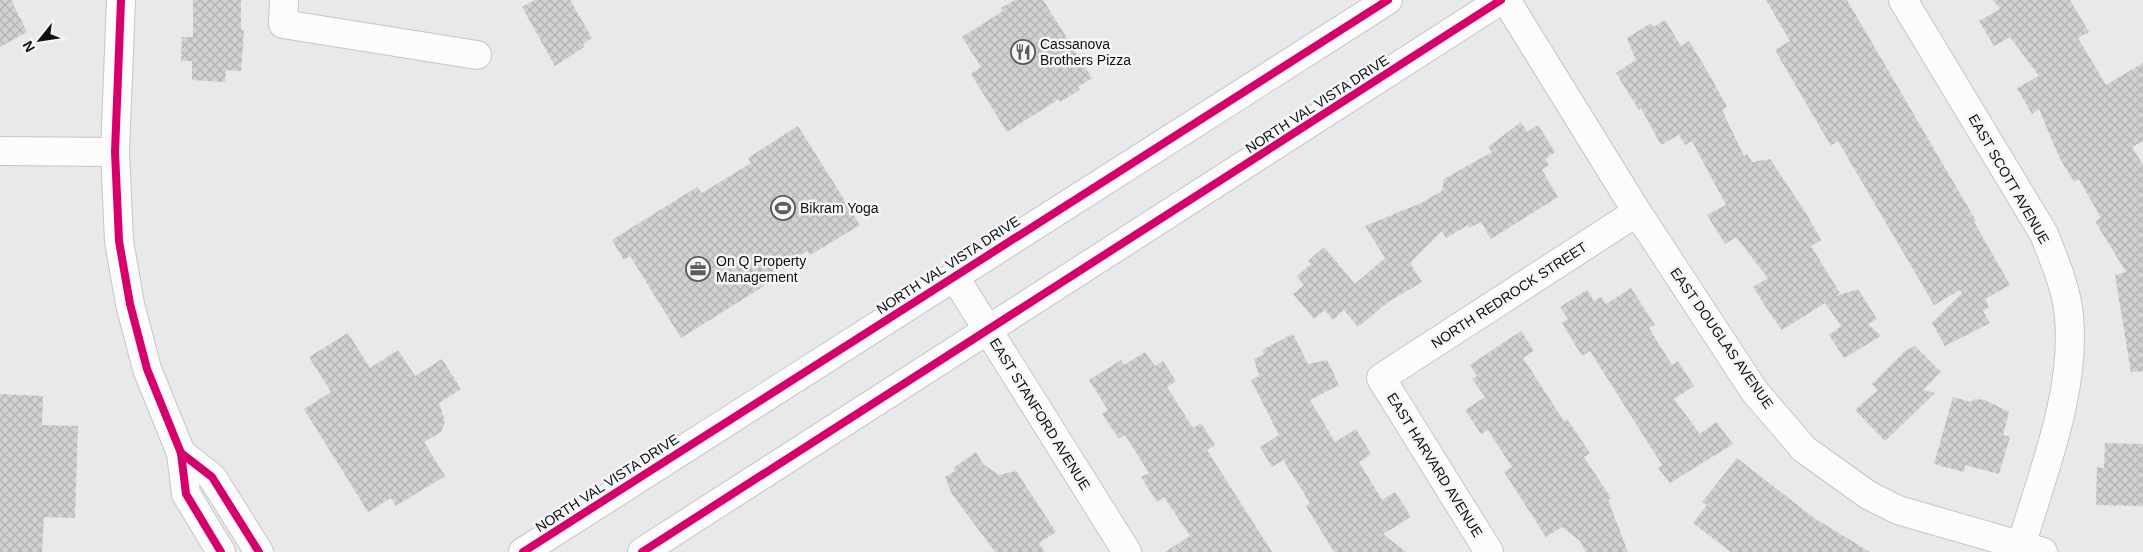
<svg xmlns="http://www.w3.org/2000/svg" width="2143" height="552" font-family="Arial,sans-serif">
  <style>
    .building { fill: url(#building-cross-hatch) }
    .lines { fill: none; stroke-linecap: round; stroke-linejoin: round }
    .minor-casing { stroke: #c5c6c7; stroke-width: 30 }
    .major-casing { stroke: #c5c6c7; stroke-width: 30 }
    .minor { stroke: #fcfcfc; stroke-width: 28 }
    .major { stroke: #fcfcfc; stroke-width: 28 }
    .cycleway-casing { stroke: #f4f6f8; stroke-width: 11 }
    .cycleway { stroke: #d6006c; stroke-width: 8 }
    .labels { text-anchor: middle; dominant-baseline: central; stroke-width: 5; stroke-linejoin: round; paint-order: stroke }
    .poi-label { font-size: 14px; fill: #101011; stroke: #f4f6f8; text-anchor: start }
    .street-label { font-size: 14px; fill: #101011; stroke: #f4f6f8 }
  </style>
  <defs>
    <pattern id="building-cross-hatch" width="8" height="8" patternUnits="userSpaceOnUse" patternTransform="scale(1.25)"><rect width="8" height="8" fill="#d1d1d1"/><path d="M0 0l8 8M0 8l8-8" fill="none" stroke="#b2b2b2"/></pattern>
  </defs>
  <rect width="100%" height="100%" fill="#e8e9ea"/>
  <g class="building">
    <polygon points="0,0 11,0 27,32 0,47"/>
    <polygon points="193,0 241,0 241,30 244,30 241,71 226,70 225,82 192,80 192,61 181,61 182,37 193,37"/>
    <polygon points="535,0 570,0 592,38 583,44 584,47 555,66 522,7"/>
    <polygon points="1015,0 1043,0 1092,78 1078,87 1080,90 1060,102 1059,99 1007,132 971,74 981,67 962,37 1003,11 1001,8"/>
    <polygon points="1766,0 1847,0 1976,221 1974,222 2010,285 1985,299 1989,307 1983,311 1990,323 1945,346 1932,323 1962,293 1960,290 1934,305 1838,141 1831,146 1775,50 1790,41"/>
    <polygon points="1993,0 2070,0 2089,32 2078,38 2106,85 2143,63 2143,141 2132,147 2143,165 2143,371 2131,372 2115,275 2126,272 2095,221 2101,218 2079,179 2074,182 2059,157 2039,109 2032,114 2017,88 2039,76 2010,37 1994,46 1979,21 2000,9"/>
    <polygon points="1665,20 1681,46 1689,41 1709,74 1727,107 1722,110 1744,156 1747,154 1752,162 1770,159 1806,213 1821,240 1811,246 1840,293 1836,296 1858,289 1877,319 1868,324 1881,336 1844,358 1829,335 1841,326 1825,303 1782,330 1769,312 1753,287 1768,278 1736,237 1725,244 1707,215 1726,205 1692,141 1685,145 1679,135 1661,145 1641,108 1639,110 1616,73 1636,60 1627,38 1651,23 1653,27"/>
    <polygon points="1521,122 1527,132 1538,125 1555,152 1545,159 1549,165 1542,170 1558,197 1491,239 1481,222 1469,228 1468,225 1446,238 1442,231 1410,263 1422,282 1388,302 1358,327 1344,310 1333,320 1325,310 1314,319 1293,294 1304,285 1297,276 1311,264 1308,261 1324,247 1355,284 1385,258 1365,226 1421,203 1442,191 1444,179 1492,152 1488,147"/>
    <polygon points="798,126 860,225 810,255 807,251 761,279 764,286 681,338 630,256 624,260 612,240 697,187 702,193 751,163 748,158"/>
    <polygon points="1631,288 1655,325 1649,328 1672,365 1678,361 1694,386 1674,399 1700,434 1716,422 1733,444 1670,483 1658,468 1662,465 1590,351 1582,356 1562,323 1568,319 1560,307 1587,290 1594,301 1601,297 1606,304"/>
    <polygon points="1521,331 1534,351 1523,358 1564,421 1567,419 1590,453 1584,457 1611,498 1608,500 1628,552 1586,552 1580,541 1562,527 1546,537 1504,472 1512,467 1488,430 1481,434 1465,410 1485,397 1472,379 1477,376 1470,365"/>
    <polygon points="348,333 370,368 398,350 415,376 442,359 461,389 439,403 445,422 441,432 424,442 445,476 396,506 391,498 368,512 304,409 331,392 309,357"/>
    <polygon points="1293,334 1308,364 1327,360 1339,385 1310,400 1335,442 1356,429 1371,454 1359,462 1382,500 1395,492 1411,517 1383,534 1406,552 1334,552 1306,506 1310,503 1283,460 1272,467 1260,447 1279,435 1251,380 1259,376 1254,359 1264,354 1262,350"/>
    <polygon points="1915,346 1941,372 1923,390 1935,393 1885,441 1855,410 1878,390 1872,384 1905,351"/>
    <polygon points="1145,352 1155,366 1163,361 1176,381 1167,387 1193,428 1201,423 1215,445 1207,450 1272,552 1165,552 1190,536 1164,497 1157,502 1141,477 1149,473 1125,435 1119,439 1102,414 1108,410 1089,380 1121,360 1124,365"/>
    <polygon points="0,394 43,396 42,425 78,426 75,518 44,517 42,552 0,552"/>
    <polygon points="1953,397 1971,402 1975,399 1985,400 2009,412 2003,435 2010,437 1999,474 1965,465 1964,472 1934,464"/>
    <polygon points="2105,443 2143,444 2143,506 2096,505 2097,467 2104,468"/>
    <polygon points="976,452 983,464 999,475 1016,471 1056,532 1039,543 1045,552 995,552 952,494 945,477 955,471 953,468"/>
    <polygon points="1737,458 1814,518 1870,552 1731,552 1693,523 1707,505 1702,502"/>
  </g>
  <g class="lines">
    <defs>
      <g id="minor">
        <polyline points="121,0 115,152 119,241 130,304 147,369 181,453 186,494 221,552"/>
        <polyline points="284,0 283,24 477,55"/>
        <polyline points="1506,0 1637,212 1755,392 1804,449 1868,495 1898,510 2043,552"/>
        <path d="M1903,0L2044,234C2054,260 2067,289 2069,317C2076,393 2042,474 2021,546"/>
        <polyline points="0,151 115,152"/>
        <polyline points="954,276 1127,552"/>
        <polyline points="181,453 212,477 259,552"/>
        <polyline points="1489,552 1381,378 1637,212"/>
      </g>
      <g id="major">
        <polyline points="523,552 1388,0"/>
        <polyline points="642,552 1501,0"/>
      </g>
    </defs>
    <use href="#minor" class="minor-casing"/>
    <use href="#major" class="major-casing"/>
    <use href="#minor" class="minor"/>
    <use href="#major" class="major"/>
    <defs>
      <g id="cycleway">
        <polyline points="121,0 115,152 119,241 130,304 147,369 181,453 186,494 221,552"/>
        <polyline points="181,453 212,477 259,552"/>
        <polyline points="523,552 1388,0"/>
        <polyline points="642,552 1501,0"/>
      </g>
    </defs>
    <use href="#cycleway" class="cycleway-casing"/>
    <use href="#cycleway" class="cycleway"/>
  </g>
  <defs>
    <symbol id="restaurant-ring" viewBox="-11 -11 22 22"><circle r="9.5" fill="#f4f6f8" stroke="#5c5c5d" stroke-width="1.5"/><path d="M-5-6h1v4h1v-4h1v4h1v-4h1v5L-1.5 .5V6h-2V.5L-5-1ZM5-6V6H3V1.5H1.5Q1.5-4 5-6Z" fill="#5c5c5d"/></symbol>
    <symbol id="stadium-ring" viewBox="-11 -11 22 22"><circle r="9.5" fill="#f4f6f8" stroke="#5c5c5d" stroke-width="1.5"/><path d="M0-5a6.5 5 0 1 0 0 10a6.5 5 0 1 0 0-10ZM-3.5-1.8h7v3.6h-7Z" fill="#5c5c5d"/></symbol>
    <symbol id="office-ring" viewBox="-11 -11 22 22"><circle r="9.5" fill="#f4f6f8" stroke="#5c5c5d" stroke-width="1.5"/><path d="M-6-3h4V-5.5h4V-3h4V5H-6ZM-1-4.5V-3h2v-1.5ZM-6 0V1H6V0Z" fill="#5c5c5d"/></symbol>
  </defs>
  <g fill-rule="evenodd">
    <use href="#restaurant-ring" x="1009" y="38" width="28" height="28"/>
    <use href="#stadium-ring" x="769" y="194" width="28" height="28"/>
    <use href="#office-ring" x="684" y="255" width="28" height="28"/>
  </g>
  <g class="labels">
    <g class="poi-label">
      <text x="1040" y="44">Cassanova<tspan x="1040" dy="16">Brothers Pizza</tspan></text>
      <text x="800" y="208">Bikram Yoga</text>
      <text x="716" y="261">On Q Property<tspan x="716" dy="16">Management</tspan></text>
    </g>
    <g class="street-label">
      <text transform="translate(1317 104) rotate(-33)">NORTH VAL VISTA DRIVE</text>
      <text transform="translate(2009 179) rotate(60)">EAST SCOTT AVENUE</text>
      <text transform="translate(948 265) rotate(-33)">NORTH VAL VISTA DRIVE</text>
      <text transform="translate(1509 295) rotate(-33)">NORTH REDROCK STREET</text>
      <text transform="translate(1722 338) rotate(55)">EAST DOUGLAS AVENUE</text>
      <text transform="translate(1040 414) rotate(58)">EAST STANFORD AVENUE</text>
      <text transform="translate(1435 465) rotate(58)">EAST HARVARD AVENUE</text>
      <text transform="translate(607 483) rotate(-33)">NORTH VAL VISTA DRIVE</text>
    </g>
  </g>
  <g transform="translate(40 40) rotate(240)" stroke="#f4f6f8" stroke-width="4" paint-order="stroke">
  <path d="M0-4L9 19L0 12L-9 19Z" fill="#101011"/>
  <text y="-8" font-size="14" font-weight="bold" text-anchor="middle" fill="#101011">N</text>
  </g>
</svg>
